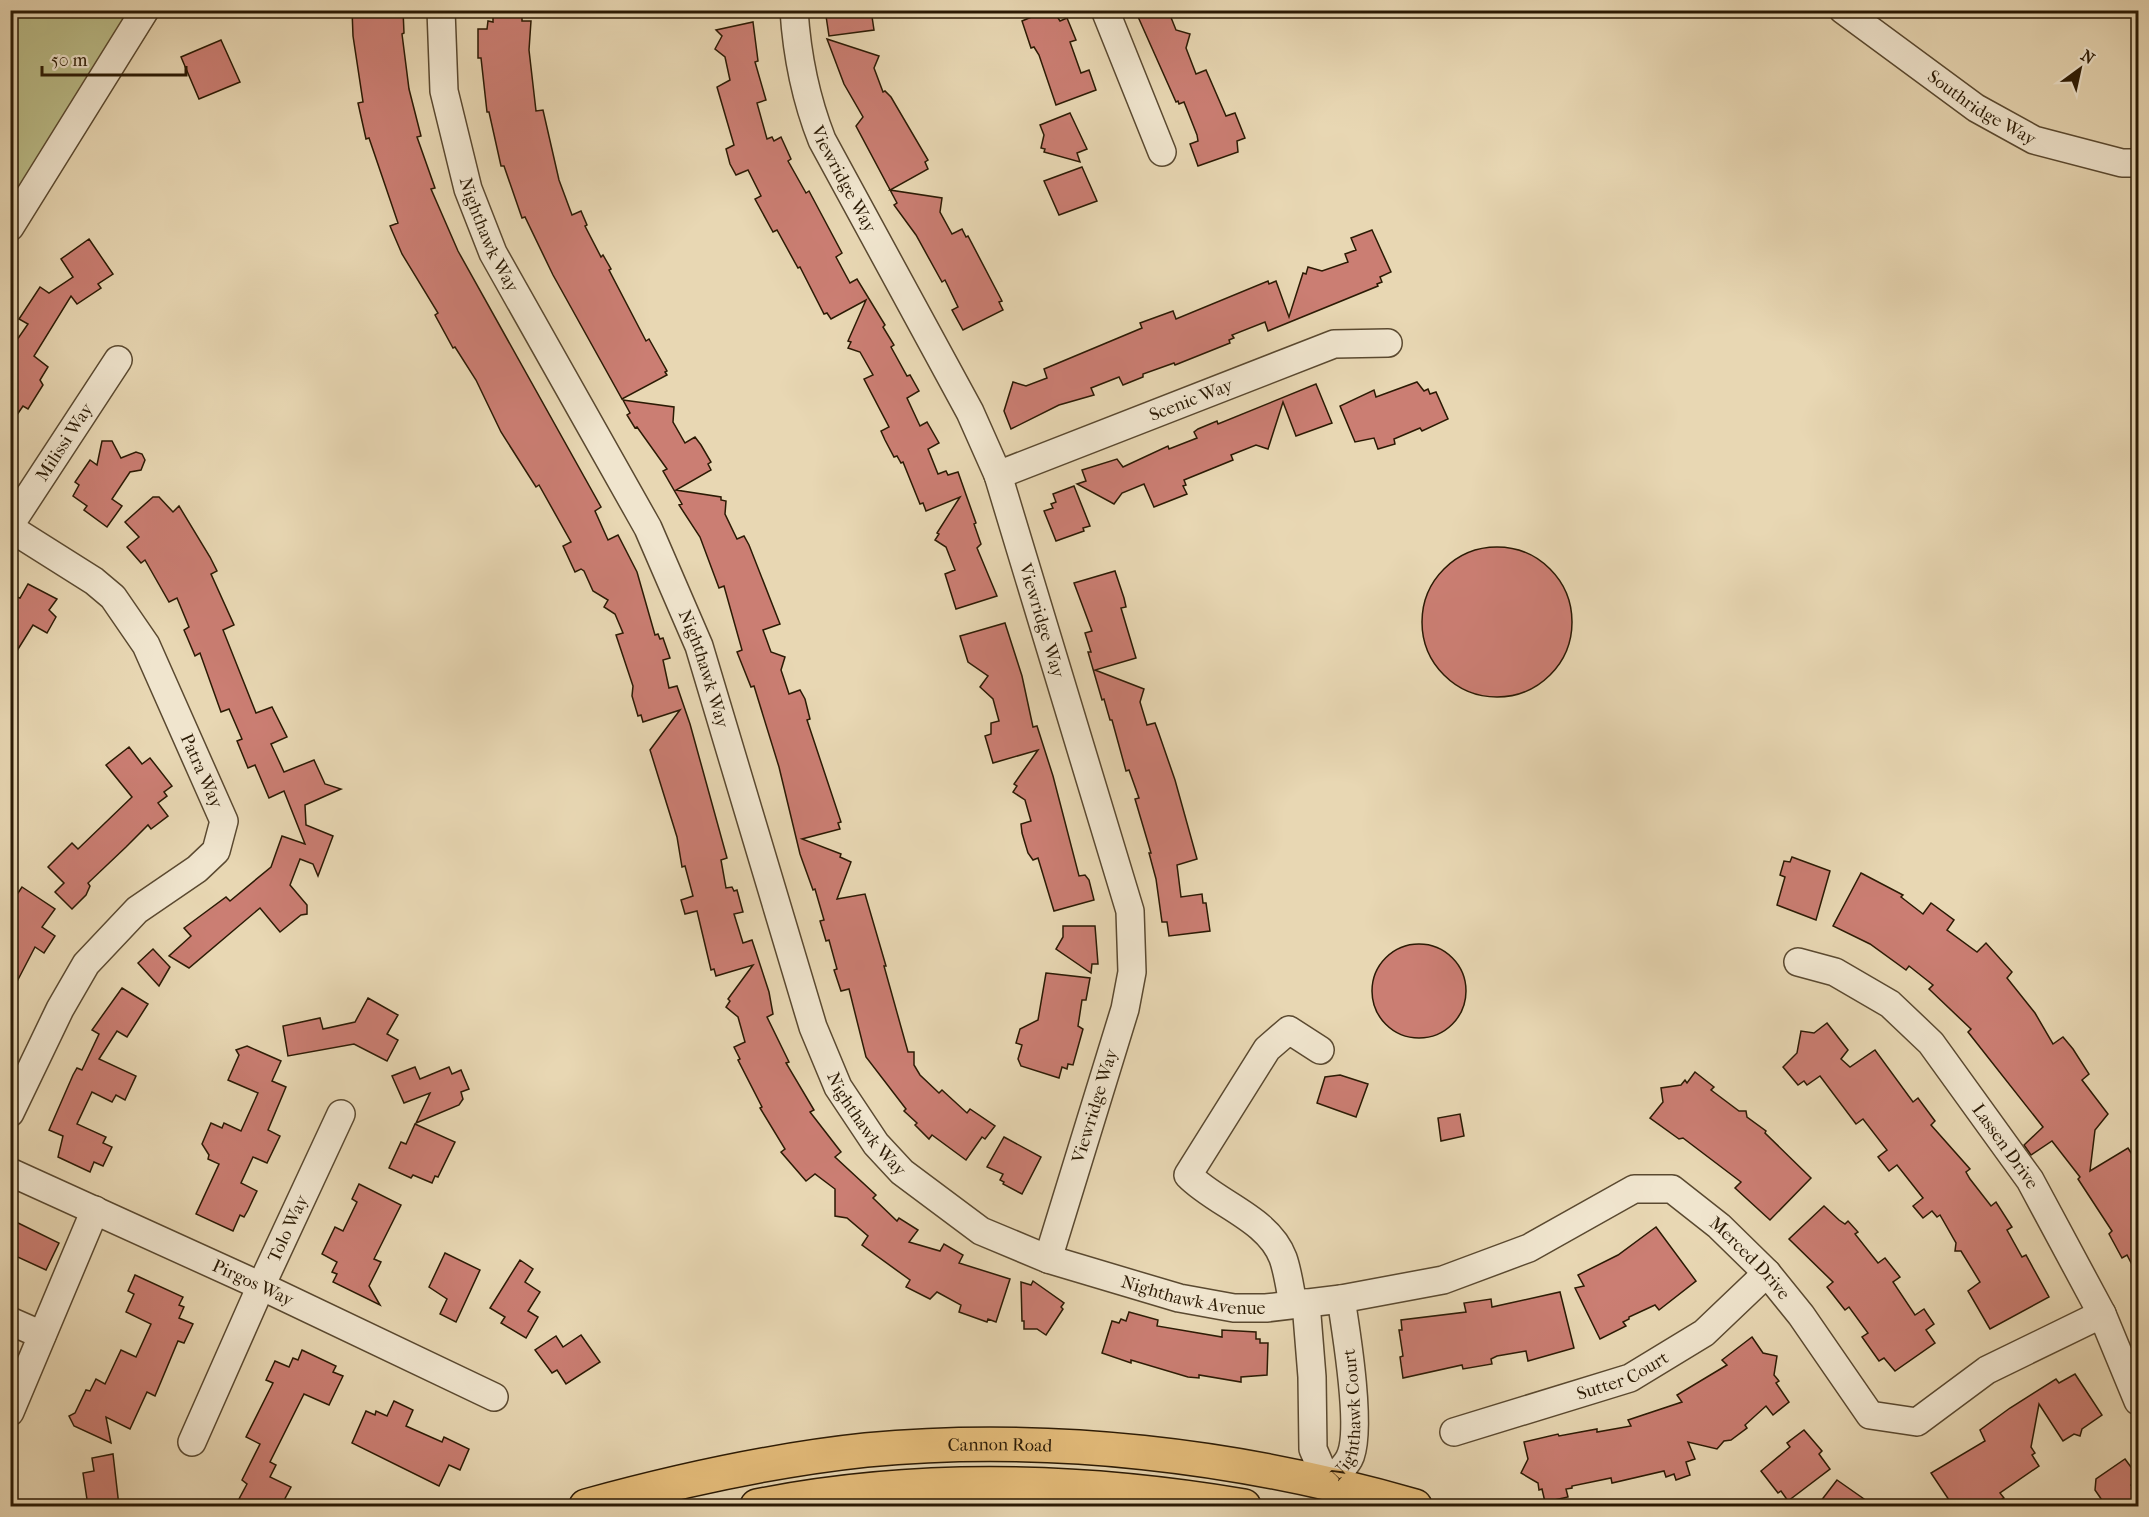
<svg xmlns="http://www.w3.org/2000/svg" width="2149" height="1517" font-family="'IM FELL French Canon',serif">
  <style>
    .green { fill: #bbbd89; stroke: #736c46; stroke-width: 1.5 }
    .building { fill: #cb7e73; stroke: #2b1a04; stroke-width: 1.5 }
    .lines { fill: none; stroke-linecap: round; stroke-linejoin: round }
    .minor-casing { stroke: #5a4930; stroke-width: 30 }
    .major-casing { stroke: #2b1a04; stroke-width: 36 }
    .minor { stroke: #f0e5ce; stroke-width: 27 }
    .major { stroke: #e4bc7a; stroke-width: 33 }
    .labels { text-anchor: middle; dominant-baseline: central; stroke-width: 5; stroke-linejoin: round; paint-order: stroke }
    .street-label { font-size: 18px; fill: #2b1a04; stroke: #f0e5ce }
  </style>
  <rect width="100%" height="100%" fill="#e8d7b3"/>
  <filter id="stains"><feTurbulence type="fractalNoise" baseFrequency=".00333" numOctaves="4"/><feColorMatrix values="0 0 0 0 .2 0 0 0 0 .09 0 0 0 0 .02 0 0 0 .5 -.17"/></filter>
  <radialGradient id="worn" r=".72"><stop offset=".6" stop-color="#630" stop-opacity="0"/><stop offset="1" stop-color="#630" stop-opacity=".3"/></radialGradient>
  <polygon class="green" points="11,11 161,11 11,246"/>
  <g class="building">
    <polygon points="352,10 403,10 404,33 402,34 409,89 421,136 417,137 435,188 431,189 458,251 601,507 595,511 608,540 618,535 637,572 655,635 658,634 660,639 663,638 670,658 663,660 669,688 677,686 690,724 727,858 721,860 726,888 732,887 734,891 737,890 743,912 734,914 743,943 752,940 769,992 773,1014 767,1017 789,1062 786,1063 814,1110 810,1112 841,1152 835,1157 876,1195 873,1198 897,1221 899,1218 918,1230 909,1242 940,1251 944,1244 963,1255 959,1263 1010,1279 996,1322 988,1319 987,1322 959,1312 961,1305 937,1292 930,1299 906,1287 910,1280 862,1245 868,1236 847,1218 835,1216 835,1189 815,1174 806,1181 781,1152 785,1149 760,1108 762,1107 738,1060 740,1059 734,1047 745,1042 738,1017 726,1007 730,1001 728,999 753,965 716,976 714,969 711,970 697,911 685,914 681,900 693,896 685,866 682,867 677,837 650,750 680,710 643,722 641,715 638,716 632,696 633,686 616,635 623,633 615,614 604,607 608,600 593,591 584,571 581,569 575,572 563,546 571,542 539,485 536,487 501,432 476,380 455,347 453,348 435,315 438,313 402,254 390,226 398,223 369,138 366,139 358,103 363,102 353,36"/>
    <polygon points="493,10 522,10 522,21 531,21 529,50 536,111 543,110 559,180 572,215 581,211 587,225 585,226 601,257 603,255 611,269 609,270 646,341 649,339 667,371 665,372 667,375 622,399 553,275 525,217 522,218 504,166 501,166 489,112 487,112 481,58 478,58 478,29 487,29 488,21 493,22"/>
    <polygon points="834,10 871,10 874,30 829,36 826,16 835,15"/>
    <polygon points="1048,10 1053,10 1060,21 1067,18 1076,40 1070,42 1081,73 1089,70 1096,90 1056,105 1039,55 1034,47 1031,48 1022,21"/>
    <polygon points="1135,10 1168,10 1176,30 1190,34 1186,48 1196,74 1206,70 1226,116 1235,113 1245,138 1237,141 1238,152 1198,166 1190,144 1198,141 1197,135 1184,102 1179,104 1178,101 1176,102"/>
    <polygon points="753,22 758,61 755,62 766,100 757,103 767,139 772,137 774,141 781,137 791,159 788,161 806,193 809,191 842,253 836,257 850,283 857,279 885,325 883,327 894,345 891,347 907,376 910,375 919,391 907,398 920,426 927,422 939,443 928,449 938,474 946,471 948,475 958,472 976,523 974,524 981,544 977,548 997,596 956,609 945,574 955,570 946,547 935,540 939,534 937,533 960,497 926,511 923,503 920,504 903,462 901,463 897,456 894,457 885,440 881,431 889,427 864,379 873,375 860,352 848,348 851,342 848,341 866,300 831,319 827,313 824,314 800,267 798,268 777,230 773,232 755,199 761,196 748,170 736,175 730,164 726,149 734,145 717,87 730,80 725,57 715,49 722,36 716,30"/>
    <polygon points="827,39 879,56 874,68 883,92 885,91 891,97 928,160 925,162 928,169 890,190 942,198 940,212 952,234 962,229 966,237 968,236 1002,301 999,302 1003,310 963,330 952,310 958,307 945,280 942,282 916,235 894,205 897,203 856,126 863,117 844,84"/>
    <polygon points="221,40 240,82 199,99 181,57"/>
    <polygon points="1070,113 1087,149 1077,153 1080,162 1044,152 1045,149 1041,148 1044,135 1040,125"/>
    <polygon points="1082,167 1097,201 1059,215 1044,181"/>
    <polygon points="1372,230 1391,272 1380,277 1382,282 1377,284 1378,286 1268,331 1265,322 1232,335 1234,338 1229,340 1230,343 1175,365 1174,363 1143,374 1143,377 1123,385 1119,377 1091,388 1094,395 1059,405 1011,429 1004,411 1013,382 1026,386 1047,378 1044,369 1142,328 1140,323 1173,311 1176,319 1268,281 1269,284 1276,281 1289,317 1303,273 1306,274 1308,267 1322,271 1348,262 1345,254 1356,250 1351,238"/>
    <polygon points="89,239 113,274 98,284 101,288 77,304 71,296 34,356 48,367 40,380 43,385 28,409 23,406 10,425 10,350 28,324 19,319 40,287 49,293 73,277 61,259"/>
    <polygon points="1417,382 1424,391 1428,389 1430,394 1436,392 1448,419 1422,431 1420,428 1394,439 1395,444 1378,449 1374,438 1355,442 1340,406 1374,390 1376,397"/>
    <polygon points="1316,384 1332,423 1296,436 1283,402 1268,449 1256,445 1231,455 1233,460 1184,480 1186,485 1183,486 1187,494 1154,507 1144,484 1122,493 1114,504 1077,484 1086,481 1082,470 1117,459 1123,467 1168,446 1169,449 1197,438 1194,432 1198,429 1217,421 1218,424"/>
    <polygon points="623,400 674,407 673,422 685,443 695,437 701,445 711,462 708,464 711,470 676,490 721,497 721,500 726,501 725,514 737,539 744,536 749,545 780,624 763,630 771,652 785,657 781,670 789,694 800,690 805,699 810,719 807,720 841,822 838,823 840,829 802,839 841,854 840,857 851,862 837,899 865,894 886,966 884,966 908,1052 914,1052 914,1065 920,1075 939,1093 942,1090 967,1113 970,1109 995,1126 985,1139 982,1137 966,1160 932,1135 929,1139 915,1125 917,1123 904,1111 906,1109 866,1057 849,989 841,991 834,970 837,969 829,940 826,941 820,921 824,920 815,889 813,890 800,854 779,767 754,686 751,687 737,652 742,650 724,586 719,588 700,537 679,505 682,504 663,471 667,469 637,427 635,428 627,415 630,413"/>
    <polygon points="102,441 112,441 121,458 136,452 142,454 145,460 141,470 130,472 112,499 122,506 107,527 84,510 87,506 73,496 79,485 75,482 90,460 97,465"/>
    <polygon points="1074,486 1090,526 1083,528 1084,531 1056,541 1044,511 1053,508 1051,504 1056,502 1053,494"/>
    <polygon points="153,497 159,497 173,512 179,506 210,557 217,571 211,574 234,625 223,630 256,713 272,707 287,737 271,744 284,772 314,760 325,784 341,789 305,805 306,825 333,836 318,876 313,864 300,859 290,885 307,905 307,914 301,915 280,932 260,908 189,968 169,956 191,936 184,928 226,897 230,901 271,867 282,836 305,844 284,791 269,798 255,765 248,768 237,741 242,739 229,709 221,712 200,653 195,656 187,637 184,630 189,627 177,598 169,602 145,560 141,563 127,547 139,537 125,522"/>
    <circle cx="1497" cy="622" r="75"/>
    <polygon points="1115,571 1124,598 1126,607 1121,608 1136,658 1095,670 1144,689 1140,702 1147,725 1155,723 1158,731 1175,780 1197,859 1177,865 1181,897 1202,894 1203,903 1206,903 1210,931 1169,936 1167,922 1162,922 1156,879 1149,853 1151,853 1135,799 1139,798 1129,770 1126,771 1112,720 1110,720 1104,699 1102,700 1088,652 1091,652 1085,633 1092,631 1074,583"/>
    <polygon points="28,584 57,599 49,610 56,617 47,633 33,625 10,662 10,595 20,598"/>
    <polygon points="1005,623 1022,676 1033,727 1037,726 1053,776 1079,876 1085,875 1089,880 1094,900 1054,911 1038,858 1033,860 1028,853 1022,833 1021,824 1031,821 1025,800 1013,792 1017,786 1014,784 1038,750 993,763 985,736 991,734 991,723 999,721 993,699 980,687 988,676 968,662 960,636"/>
    <polygon points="129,747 142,764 150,758 172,786 164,792 167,796 158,803 168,816 151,829 148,825 126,847 88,883 90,886 86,895 72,909 55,892 64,883 48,867 72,843 78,849 132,797 106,765"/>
    <polygon points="1792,857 1830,871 1816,920 1777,905 1785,877 1780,875 1784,861 1790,862"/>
    <polygon points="1861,873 1903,895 1901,897 1923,914 1931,903 1954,920 1947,930 1977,952 1986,943 2012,972 2007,978 2035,1013 2053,1044 2063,1037 2073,1049 2089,1074 2082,1080 2108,1114 2095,1130 2090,1171 2128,1148 2139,1165 2139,1278 2127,1255 2122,1258 2109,1234 2112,1231 2078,1179 2080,1177 2052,1141 2031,1155 2024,1145 2043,1127 1968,1032 1971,1029 1929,989 1933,985 1909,966 1906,970 1870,944 1833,926"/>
    <polygon points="22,887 55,909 42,927 55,936 44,953 35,947 10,995 10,892 16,896"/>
    <polygon points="1063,926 1095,926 1098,964 1092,964 1091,973 1056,949 1063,937"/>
    <circle cx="1419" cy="991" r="47"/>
    <polygon points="153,949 170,967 159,986 138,963"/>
    <polygon points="1046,973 1090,978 1086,1000 1082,1000 1078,1026 1083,1029 1073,1065 1068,1064 1067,1069 1062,1067 1059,1078 1021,1066 1018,1059 1022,1045 1016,1043 1020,1029 1038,1020"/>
    <polygon points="122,988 148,1004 127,1037 117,1031 99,1059 136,1076 125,1100 116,1095 112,1102 92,1092 77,1124 106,1137 103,1143 112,1147 103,1166 94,1162 90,1172 58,1157 63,1136 49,1130 73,1075 77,1068 82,1070 99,1034 92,1030"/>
    <polygon points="368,998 398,1015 387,1034 398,1040 387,1061 354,1044 288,1056 283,1026 320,1018 323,1029 355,1022"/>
    <polygon points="1827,1023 1848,1050 1841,1059 1850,1067 1875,1050 1913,1102 1918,1098 1935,1121 1931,1125 1970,1169 1966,1172 1970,1179 1991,1206 1996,1202 2012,1227 2007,1230 2022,1257 2026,1255 2049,1297 1990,1329 1968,1291 1980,1282 1961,1251 1955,1251 1956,1243 1940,1215 1937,1217 1932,1211 1923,1218 1913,1206 1923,1198 1897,1165 1889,1171 1878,1157 1887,1150 1863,1119 1856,1124 1820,1076 1807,1085 1804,1081 1798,1085 1783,1067 1797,1053 1801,1031 1814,1033"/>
    <polygon points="247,1046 281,1061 272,1081 286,1087 268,1130 280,1136 267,1163 253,1157 241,1183 257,1191 248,1210 244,1217 240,1215 233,1231 196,1214 219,1164 208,1159 209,1155 202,1144 211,1123 222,1128 224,1123 241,1131 258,1093 228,1080 239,1055 236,1050"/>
    <polygon points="415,1067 420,1079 449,1067 452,1074 461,1070 469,1089 461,1092 463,1099 459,1105 416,1123 430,1093 404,1103 392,1076"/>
    <polygon points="1695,1072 1714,1087 1711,1090 1739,1111 1746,1111 1747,1117 1766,1131 1765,1133 1811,1178 1770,1220 1735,1188 1741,1182 1683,1138 1679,1139 1650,1118 1663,1102 1661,1088 1681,1085 1685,1080 1687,1083"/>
    <polygon points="1340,1075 1368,1084 1356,1117 1317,1103 1325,1077"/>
    <polygon points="1460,1114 1464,1136 1441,1141 1438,1118"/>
    <polygon points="415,1124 455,1142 438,1177 435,1176 432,1183 413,1175 411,1178 389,1168 401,1142 406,1144"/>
    <polygon points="1004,1137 1041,1157 1022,1194 1003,1184 1004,1182 1000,1180 1003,1174 987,1167"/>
    <polygon points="359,1184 401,1205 374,1259 381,1262 369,1286 380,1305 333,1282 337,1274 332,1272 337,1262 322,1254 335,1227 343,1231 357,1202 352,1199"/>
    <polygon points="1824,1206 1839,1220 1845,1224 1848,1221 1858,1232 1855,1234 1878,1263 1885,1258 1900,1277 1893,1282 1915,1315 1924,1309 1934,1324 1926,1330 1935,1343 1895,1371 1884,1358 1879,1361 1862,1337 1868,1333 1849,1307 1845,1310 1827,1287 1833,1282 1789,1239"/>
    <polygon points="10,1219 59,1243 46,1270 11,1254 16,1243 10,1241"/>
    <polygon points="1656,1227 1696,1281 1659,1310 1655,1305 1629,1317 1629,1319 1623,1322 1626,1326 1600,1339 1575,1288 1584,1286 1578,1275 1618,1255"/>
    <polygon points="445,1253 480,1270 456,1322 440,1314 447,1299 429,1287"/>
    <polygon points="520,1260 533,1269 525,1282 540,1292 528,1311 538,1317 526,1338 501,1323 505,1317 490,1308"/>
    <polygon points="135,1275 183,1297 179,1305 184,1307 179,1318 193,1324 184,1343 178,1341 155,1396 147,1392 130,1429 106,1417 111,1443 74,1426 69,1416 75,1413 86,1390 90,1391 96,1379 105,1384 121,1350 136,1357 151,1324 126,1312 134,1294 128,1291"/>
    <polygon points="1033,1281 1064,1303 1061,1307 1063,1309 1046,1335 1037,1329 1024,1329 1024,1321 1022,1321 1021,1282 1031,1285"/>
    <polygon points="1560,1292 1574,1348 1528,1361 1526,1351 1497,1356 1491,1359 1492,1364 1463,1369 1462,1365 1403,1378 1400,1357 1403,1356 1399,1330 1402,1330 1401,1320 1466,1312 1464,1303 1491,1299 1492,1307"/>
    <polygon points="1129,1312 1158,1320 1157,1326 1222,1337 1222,1330 1256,1332 1256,1339 1260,1339 1260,1343 1268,1343 1267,1375 1241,1377 1241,1382 1199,1375 1199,1378 1188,1377 1131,1360 1131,1363 1102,1353 1112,1321 1119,1323 1121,1319 1126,1321"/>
    <polygon points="581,1335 600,1362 566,1384 557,1370 552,1373 535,1350 556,1336 563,1347"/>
    <polygon points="1752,1337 1763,1353 1777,1356 1774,1375 1779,1381 1776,1383 1789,1402 1773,1415 1766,1406 1745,1425 1747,1428 1731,1440 1724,1441 1717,1449 1688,1442 1695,1459 1686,1462 1690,1475 1676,1480 1674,1474 1666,1477 1664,1471 1612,1483 1611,1478 1572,1486 1572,1488 1566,1489 1568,1497 1545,1502 1542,1489 1539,1490 1538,1483 1521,1473 1528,1459 1524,1442 1558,1434 1559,1436 1597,1429 1597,1432 1631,1426 1628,1420 1682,1402 1677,1395 1727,1365 1722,1360"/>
    <polygon points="302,1350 336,1366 333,1372 343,1376 329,1405 304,1394 270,1462 276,1465 270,1477 291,1487 281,1506 253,1506 239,1499 247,1484 242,1480 260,1444 246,1437 273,1383 266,1380 275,1361 289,1367 293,1358 298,1360"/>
    <polygon points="2075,1374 2102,1415 2082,1429 2080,1436 2074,1434 2063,1441 2039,1404 2031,1447 2035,1453 2032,1455 2039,1466 2000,1493 2004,1498 1991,1506 1953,1506 1931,1473 1985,1441 1980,1430 2010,1408 2056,1379 2059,1383"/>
    <polygon points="394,1401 413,1410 406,1426 442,1442 444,1437 469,1449 460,1470 449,1465 439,1486 352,1443 366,1411 375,1415 376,1411 387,1416"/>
    <polygon points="1804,1430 1822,1451 1819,1454 1830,1469 1788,1501 1781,1491 1778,1493 1761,1471 1790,1447 1787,1443"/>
    <polygon points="113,1454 119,1506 88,1506 83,1473 94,1471 92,1458"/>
    <polygon points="2125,1459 2139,1478 2131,1485 2139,1495 2139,1506 2106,1506 2095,1490 2096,1479"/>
    <polygon points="1837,1480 1874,1506 1817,1506"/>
  </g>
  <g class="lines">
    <defs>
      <g id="minor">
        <path id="s1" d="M441,10L444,91L468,189L493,253L648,528L699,646L813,1027L838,1087L876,1144L902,1172L981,1231L1048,1259L1179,1298L1234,1308H1266L1341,1299L1443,1280L1529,1248L1634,1189H1672L1719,1226L1767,1273L1801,1315L1870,1415L1917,1422L1987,1370L2102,1314"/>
        <path id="s2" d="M794,10C797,56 805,97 822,140L970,412L998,475L1130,911L1132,972L1125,1009L1048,1259"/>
        <polyline points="1105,10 1162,152"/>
        <path id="s3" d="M1843,10L1976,108L2034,140L2122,163H2138"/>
        <polyline points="10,227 145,10"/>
        <path id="s4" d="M998,475L1334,344L1388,343"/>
        <path id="s5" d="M10,525L118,360"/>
        <path id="s6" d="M10,528L94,581L113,597L146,645L224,821L216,851L197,869L137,910L86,964L60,1009L10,1113"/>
        <path id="s7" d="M1798,962L1835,972L1890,1004L1931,1043L2030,1180L2102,1314L2138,1401"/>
        <path id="s8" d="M10,1172L261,1286L494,1397"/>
        <polyline points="1306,1303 1312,1377 1313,1449 1328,1484"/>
        <path d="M1293,1304C1290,1289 1288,1272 1283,1258C1268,1218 1216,1204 1188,1175L1267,1049L1289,1030L1320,1050"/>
        <polyline points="10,1321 42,1335"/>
        <polyline points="10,1412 95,1210"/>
        <path id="s9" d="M1454,1432L1630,1378L1704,1333L1767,1273"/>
        <path id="s10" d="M192,1442L261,1286L341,1114"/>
        <path id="s11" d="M1328,1484C1334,1476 1344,1468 1349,1459C1363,1434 1346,1330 1341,1299"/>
      </g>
      <g id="major">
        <path id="s12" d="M586,1506C677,1481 772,1460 866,1450C1049,1433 1239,1455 1415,1506"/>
        <path d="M757,1506C917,1474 1083,1479 1244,1506"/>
      </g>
    </defs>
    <use href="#minor" class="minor-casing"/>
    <use href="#major" class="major-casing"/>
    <use href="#minor" class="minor"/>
    <use href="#major" class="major"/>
  </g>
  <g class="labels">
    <g class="street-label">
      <text stroke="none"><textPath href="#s3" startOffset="170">Southridge Way</textPath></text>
      <text stroke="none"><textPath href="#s2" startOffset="178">Viewridge Way</textPath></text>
      <text stroke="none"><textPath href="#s1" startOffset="232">Nighthawk Way</textPath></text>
      <text stroke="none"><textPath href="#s4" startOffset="207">Scenic Way</textPath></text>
      <text stroke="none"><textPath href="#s5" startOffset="99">Milissi Way</textPath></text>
      <text stroke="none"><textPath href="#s2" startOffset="664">Viewridge Way</textPath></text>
      <text stroke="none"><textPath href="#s1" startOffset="718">Nighthawk Way</textPath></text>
      <text stroke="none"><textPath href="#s6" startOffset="320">Patra Way</textPath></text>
      <text transform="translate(1095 1106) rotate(-73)">Viewridge Way</text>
      <text stroke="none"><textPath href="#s1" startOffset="1204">Nighthawk Way</textPath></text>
      <text stroke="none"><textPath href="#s7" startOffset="286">Lassen Drive</textPath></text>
      <text stroke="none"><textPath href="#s10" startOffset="234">Tolo Way</textPath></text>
      <text stroke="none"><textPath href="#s1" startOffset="2194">Merced Drive</textPath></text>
      <text stroke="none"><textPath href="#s8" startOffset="267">Pirgos Way</textPath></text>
      <text stroke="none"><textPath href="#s1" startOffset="1586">Nighthawk Avenue</textPath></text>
      <text stroke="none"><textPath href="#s9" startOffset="178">Sutter Court</textPath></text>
      <text stroke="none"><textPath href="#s11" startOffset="76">Nighthawk Court</textPath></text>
      <text stroke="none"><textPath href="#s12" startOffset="420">Cannon Road</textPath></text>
    </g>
  </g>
  <rect width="2149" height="1517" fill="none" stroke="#e8d7b3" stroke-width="36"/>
  <rect x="12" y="12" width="2125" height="1493" fill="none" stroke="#2b1a04" stroke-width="3"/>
  <rect x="18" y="18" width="2113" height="1481" fill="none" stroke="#2b1a04" stroke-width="1.5"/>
  <g transform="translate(2080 69) rotate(33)" stroke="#f0e5ce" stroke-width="4.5" paint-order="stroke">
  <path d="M0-4.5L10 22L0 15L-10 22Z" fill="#2b1a04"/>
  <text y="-9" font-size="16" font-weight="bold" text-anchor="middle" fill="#2b1a04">N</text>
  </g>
  <path d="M42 66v9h144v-9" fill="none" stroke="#2b1a04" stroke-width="3"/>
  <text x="51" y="66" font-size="18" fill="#2b1a04" stroke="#f0e5ce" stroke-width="4.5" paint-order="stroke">50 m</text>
  <rect width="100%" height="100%" filter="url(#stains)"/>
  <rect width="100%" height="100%" fill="url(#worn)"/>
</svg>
